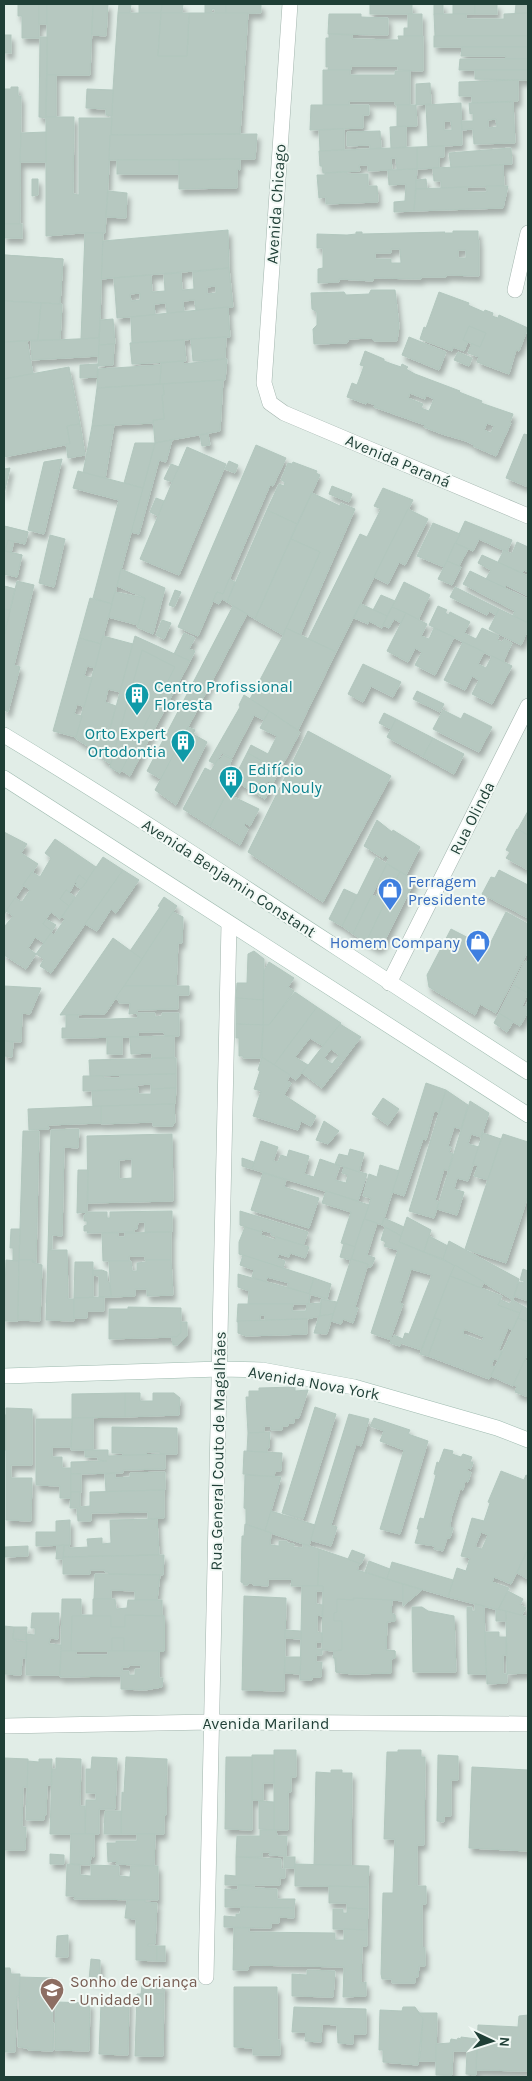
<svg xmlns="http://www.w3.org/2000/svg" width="532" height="2081" font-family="Karla,sans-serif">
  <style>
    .building { fill: #b6c8c0; stroke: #b2c7be; fill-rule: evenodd; filter: url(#shadow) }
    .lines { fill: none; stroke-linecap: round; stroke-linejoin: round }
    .street-casing { stroke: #a3b5ae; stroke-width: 16 }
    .secondary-casing { stroke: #9ebaaf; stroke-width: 16 }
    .street { stroke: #fff; stroke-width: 15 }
    .secondary { stroke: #fff; stroke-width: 15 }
    .labels { text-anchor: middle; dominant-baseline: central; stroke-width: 4; stroke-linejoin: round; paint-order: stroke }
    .street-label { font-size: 16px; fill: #1f3f36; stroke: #f2f9f5 }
    .culture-label { font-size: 16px; fill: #0d838f; stroke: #f2f9f5; text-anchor: start }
    .shop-label { font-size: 16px; fill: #366cbe; stroke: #f2f9f5; text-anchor: start }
    .education-label { font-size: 16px; fill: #785e54; stroke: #f2f9f5; text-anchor: start }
  </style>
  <defs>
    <filter id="shadow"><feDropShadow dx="3" dy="5.5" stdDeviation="2.5" flood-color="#0004"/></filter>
  </defs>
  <rect width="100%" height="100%" fill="#e1ede7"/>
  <g class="building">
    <polygon points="18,4 39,4 39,38 22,38 22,16 18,16"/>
    <rect x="39" y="4" width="8" height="20"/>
    <polygon points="47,4 93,4 90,75 47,75"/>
    <polygon points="93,4 108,4 106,36 92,35"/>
    <polygon points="119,4 131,4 130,13 118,13"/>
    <polygon points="139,4 162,4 161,13 139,13"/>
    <polygon points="162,4 183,4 182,13 161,13"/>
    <polygon points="205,4 226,4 226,14 215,13 215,9 212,9 211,13 205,13"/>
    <polygon points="226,4 261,4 261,13 226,14"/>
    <rect x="370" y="4" width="42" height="10"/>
    <rect x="434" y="4" width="9" height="10"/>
    <rect x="453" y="4" width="22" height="10"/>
    <rect x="475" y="4" width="22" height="10"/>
    <polygon points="516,4 528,4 528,13 515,14"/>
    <polygon points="118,13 161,13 158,56 187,56 189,13 248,13 240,134 110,135"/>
    <polygon points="161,13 189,13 187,56 158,56"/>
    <polygon points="528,13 528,36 435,36 434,14 466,14 466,19 504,19 504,14"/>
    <polygon points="329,14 361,14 361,17 388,18 388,35 328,34"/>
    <polygon points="408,14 422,14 422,36 404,36 404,28 408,28"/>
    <polygon points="329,34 352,35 352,39 399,40 398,36 423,36 423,71 398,70 398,66 351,66 351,70 328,70 329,67 326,67 326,38 329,38"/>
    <rect x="4" y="35" width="7" height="18"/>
    <rect x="434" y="36" width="94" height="11"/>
    <polygon points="40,37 47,37 46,118 39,117"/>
    <polygon points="462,47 528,47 528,59 505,59 506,56 461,56"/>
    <polygon points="460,59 528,59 528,70 459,70"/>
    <polygon points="323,70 350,70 350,75 395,75 395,71 410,71 410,105 395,105 395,101 349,101 349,105 323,105"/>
    <polygon points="475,70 528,70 528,80 475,79"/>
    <polygon points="47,75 56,75 56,117 46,117"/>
    <polygon points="518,80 518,101 472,103 472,96 459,96 459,82"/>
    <polygon points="430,83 431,104 416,105 416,84"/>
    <polygon points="11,87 18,87 18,96 21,96 20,224 4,224 4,89 11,89"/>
    <polygon points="87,89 113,90 112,116 106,115 106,109 86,108"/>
    <path d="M513,102L515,143L474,144L473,129L462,130L461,121H473V113L470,114L469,103ZM496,119L497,127L488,128V120Z"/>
    <path d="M461,103L462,145L428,147L426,105ZM444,121H451L452,130H444Z"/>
    <polygon points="311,105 369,105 369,115 363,115 363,128 310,130"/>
    <polygon points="397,105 416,105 417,126 397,127"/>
    <polygon points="46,117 74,117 73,194 79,195 79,118 112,118 105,233 81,233 46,236"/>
    <polygon points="406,126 406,147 391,148 390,127"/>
    <polygon points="344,129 344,150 320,151 319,130"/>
    <polygon points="380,131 381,148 370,149 370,145 347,146 347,132"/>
    <polygon points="46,132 46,162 20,162 21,133"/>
    <polygon points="257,134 255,159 109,160 110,135"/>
    <polygon points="444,146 444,157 439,157 439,168 417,169 417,147"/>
    <polygon points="417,147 417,169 397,170 396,158 391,158 392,170 368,171 368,165 359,165 360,171 323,173 322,166 320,166 319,151"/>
    <polygon points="511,148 512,164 451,168 449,153"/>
    <polygon points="240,159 240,170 237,169 237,188 179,189 179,160"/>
    <rect x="117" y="160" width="62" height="14"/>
    <polygon points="503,165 504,186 441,188 441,181 434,181 433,168"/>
    <polygon points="417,169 414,211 394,212 394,202 405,201 406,184 389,185 388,170"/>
    <polygon points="347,172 347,174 368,174 368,186 377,186 378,202 326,204 326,197 319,198 317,175 325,175 325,173"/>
    <polygon points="32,179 38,179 38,195 32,196"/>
    <polygon points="426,179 427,189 416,189 416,180"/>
    <polygon points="486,186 508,186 503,208 414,211 416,189 467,187 467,192 487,192"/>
    <polygon points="108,191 127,193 126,218 106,217"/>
    <rect x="4" y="224" width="18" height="14"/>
    <polygon points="228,230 229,268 101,279 103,241"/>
    <path d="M453,231H478V240H479V276L446,275V277H421V279L373,278V281L339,279V282L318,283V269L323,268V248H317V234L347,235L356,234V232H362V234L445,232L444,233H453ZM391,249H400L401,263H391V259H375V253H391ZM458,250H466V258H458Z"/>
    <polygon points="85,233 103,233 100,320 99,338 81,339"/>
    <polygon points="4,255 63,259 60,304 4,301"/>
    <polygon points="4,255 63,259 60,304 4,301"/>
    <path d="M229,268L233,307L196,311L195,300L183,301L184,312L167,313L166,303L154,304L155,315L117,318L114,278L151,275L152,292L165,291L164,274L181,273L182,290L194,289L193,272ZM216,286V293L207,294V287ZM140,293V300L131,301L130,294Z"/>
    <polygon points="371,290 395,290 399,326 397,341 374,341 371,338 349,339 347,343 314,344 313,329 317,325 317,312 312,309 311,293 344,292 346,295 369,294"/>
    <polygon points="439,292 469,303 468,305 484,312 485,310 493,313 492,316 498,318 499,315 528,328 519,351 516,350 509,374 477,362 479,357 468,353 472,343 468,341 464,351 453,347 452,351 420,339 424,327 426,328"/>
    <polygon points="4,301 41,303 38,340 4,342"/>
    <polygon points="41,303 62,304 60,340 38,340"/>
    <polygon points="228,307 230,337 132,343 131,317"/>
    <polygon points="113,319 115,344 99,345 100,320"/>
    <polygon points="469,326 486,333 480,347 463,340"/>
    <polygon points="226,337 225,359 193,361 191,339"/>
    <polygon points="409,337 446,352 439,370 402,355"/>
    <polygon points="99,338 99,356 32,360 31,341"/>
    <polygon points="184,340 186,361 132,364 130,343"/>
    <polygon points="27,341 33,374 4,379 4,342"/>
    <polygon points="114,344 113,365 98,366 99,345"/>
    <path d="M365,351L384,359V361L392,364L401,367L402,364L408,367L406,369L415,374L460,391L459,392L482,401L481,403L513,414L510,422L511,423L496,456L473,446L474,445L466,441L442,434L424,427L425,425L374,407L375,405L367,402L366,404L347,397L352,383L357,385L364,366L360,365ZM410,393L425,399L426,395L434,399L429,411L421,408L423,404L408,398ZM487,423L494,426L491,433L484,430Z"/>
    <polygon points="458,352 472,358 469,366 454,360"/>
    <polygon points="225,359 227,359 225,380 160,384 161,363 183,361 184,364"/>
    <polygon points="98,364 97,377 80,378 80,365"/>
    <polygon points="161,365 160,384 97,388 98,369"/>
    <polygon points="69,367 80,424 67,426 70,444 4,457 4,379"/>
    <polygon points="223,380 220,431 155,443 153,420 164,419 162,395 164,395 163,384"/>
    <polygon points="163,384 164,395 162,395 164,419 153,420 153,423 92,426 97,388"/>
    <polygon points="80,424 85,455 68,458 66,444 70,444 67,426"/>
    <polygon points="114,425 105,479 83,473 92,426"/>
    <polygon points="208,434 210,445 202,446 200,435"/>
    <polygon points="524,434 528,435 528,487 506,478"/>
    <polygon points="172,440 166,462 159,460 139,534 131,532 155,443"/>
    <polygon points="135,443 155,443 143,488 124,483"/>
    <polygon points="256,445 286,458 273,486 270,485 223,594 217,592 198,636 178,627"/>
    <polygon points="187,447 226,464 179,575 140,559"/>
    <polygon points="62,459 44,534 28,530 44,462"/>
    <polygon points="229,461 238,465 235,473 225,469"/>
    <polygon points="293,462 317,471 316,473 320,475 297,524 267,510 279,484 284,486 285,482 281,480 288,463 292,464"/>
    <polygon points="171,464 179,467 172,482 164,479"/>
    <polygon points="10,468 4,494 4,469"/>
    <polygon points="78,471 143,488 112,604 93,598 119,500 73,488"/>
    <polygon points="332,486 352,494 349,502 329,494"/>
    <polygon points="383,488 413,500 336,652 308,639 360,534 367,537 381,509 374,506"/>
    <polygon points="312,493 340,506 341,503 355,509 300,635 286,628 320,552 291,539"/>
    <polygon points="156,498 164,501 158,516 150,512"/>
    <polygon points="408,509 428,519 405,565 399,562 388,584 374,577"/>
    <polygon points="267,510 297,524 255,619 227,602"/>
    <polygon points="465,521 512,540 507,552 479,539 473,551 455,543"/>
    <polygon points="433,523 460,534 444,567 417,556"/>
    <polygon points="4,526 28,532 25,544 14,541 11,553 22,555 17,577 4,574"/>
    <polygon points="4,526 28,532 25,544 8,540 5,551 22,555 17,577 4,574"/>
    <polygon points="50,535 65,539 54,587 39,583"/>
    <polygon points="291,539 320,552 283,635 255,619"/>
    <polygon points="517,542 528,547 528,572 524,570 522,573 498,562 504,550 512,554"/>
    <polygon points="455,543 468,549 459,566 447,561"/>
    <polygon points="482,555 528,576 528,596 506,585 505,588 486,579 491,570 478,563"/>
    <polygon points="447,561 461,567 452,585 438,579"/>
    <polygon points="121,569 165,588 153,634 137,627 145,598 117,586"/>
    <polygon points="470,571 528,599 528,619 526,622 513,615 515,611 463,584"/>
    <polygon points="229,579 235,582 227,602 222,599 219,604 213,601 217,592 223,594"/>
    <polygon points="17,581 34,585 14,665 20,667 8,712 4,710 4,636"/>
    <polygon points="404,582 430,595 418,620 392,607"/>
    <polygon points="4,586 15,589 4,636"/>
    <polygon points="4,586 15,589 10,610 4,609"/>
    <polygon points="455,587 499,609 496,615 489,611 487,615 450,597"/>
    <polygon points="175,590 181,592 174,607 169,605"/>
    <polygon points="115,592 145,598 138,625 108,617"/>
    <polygon points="381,595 395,601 387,616 373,610"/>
    <polygon points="90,598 112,604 101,644 79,638"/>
    <polygon points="361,604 387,616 382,628 369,621 368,624 354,618"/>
    <polygon points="233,606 247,614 161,779 147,771"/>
    <polygon points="438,606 447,610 445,613 449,615 450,612 470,622 464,633 476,639 482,628 499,636 497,640 502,642 504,639 512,643 503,662 429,625"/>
    <polygon points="392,607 406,613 401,623 394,619 389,628 383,625"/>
    <polygon points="499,609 528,623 528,630 521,645 489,629"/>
    <polygon points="406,613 427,624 421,636 429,639 434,628 454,637 435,675 415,665 422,652 415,648 408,662 387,651"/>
    <polygon points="162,620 171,623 164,639 156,635"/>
    <polygon points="286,628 336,652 298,730 250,699 283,636"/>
    <polygon points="184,633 195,638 189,649 195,651 190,661 174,654"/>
    <polygon points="103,636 133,644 120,692 108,689 105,702 116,706 103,756 75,738"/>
    <polygon points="135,636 190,661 130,776 121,770 120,773 110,767 111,764 102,759"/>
    <polygon points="79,638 101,644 95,668 87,666 84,676 92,678 84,707 77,704 74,714 82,716 76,737 53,731"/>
    <polygon points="463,642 484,652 478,664 486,668 492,656 512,666 492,704 472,694 479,680 472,676 465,690 444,680"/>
    <polygon points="142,650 175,667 120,773 110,767"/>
    <polygon points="363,664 401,682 393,697 371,686 363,702 348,694"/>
    <polygon points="417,691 444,704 440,712 413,699"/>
    <polygon points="244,695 269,711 264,720 254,715 232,758 222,753 215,764 209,761 240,707 239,705"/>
    <polygon points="443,710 461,719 464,713 492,727 479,752 433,729"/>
    <polygon points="269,711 300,732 280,770 247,753 251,745 268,754 277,736 260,728"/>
    <polygon points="384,713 396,719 391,729 379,723"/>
    <polygon points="396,719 433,738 423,757 387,737"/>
    <polygon points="188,727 195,730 193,734 207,742 176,805 155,790"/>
    <polygon points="308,731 391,776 323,902 248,852"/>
    <polygon points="433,738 464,754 454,774 423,757"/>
    <polygon points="247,753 280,770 273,783 268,781 267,784 271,786 265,799 240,784 234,797 259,809 250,826 245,823 244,826 248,829 240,845 210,826"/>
    <polygon points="223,755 232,759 229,766 238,771 210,826 183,809 205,768 211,771 218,759 220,760"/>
    <polygon points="528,811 528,835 518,829"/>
    <polygon points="377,820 392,832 393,830 420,847 406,875 386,863 389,858 385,855 383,858 364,846"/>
    <polygon points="517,829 528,835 528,870 506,858 510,852 506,850"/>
    <polygon points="4,832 27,844 21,853 38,864 4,915"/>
    <polygon points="55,839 96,867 87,881 79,875 70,892 66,890 60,899 69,906 60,919 51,912 46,919 43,924 52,931 44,943 35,937 32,942 28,948 36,954 26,969 4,955 4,925 5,926 13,916 6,911 15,898 22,902 30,890 23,885 32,872 40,877 51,858 45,853"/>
    <polygon points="103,857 123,870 51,973 40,966 44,959 36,954 51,933 54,935 65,919 62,917"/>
    <polygon points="376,857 387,864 353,934 342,926"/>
    <polygon points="387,864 400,872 366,942 353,934 372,895 376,897 382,884 378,882"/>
    <polygon points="123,870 139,880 116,913 111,909 97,931 85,924"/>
    <polygon points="499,870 528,885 528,918 482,894 491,877 495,878"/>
    <polygon points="400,872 415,880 382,946 376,948 366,942"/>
    <polygon points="79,875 87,881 81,889 75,885 77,883 75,882"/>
    <polygon points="344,889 357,895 342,926 329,919"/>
    <polygon points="66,890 75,897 69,906 60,899"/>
    <polygon points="164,897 177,906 142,959 130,951 160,907 158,906"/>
    <polygon points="173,912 183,917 182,943 178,943 176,986 124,986"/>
    <polygon points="506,912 528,924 528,951 496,1013 480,1004 475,1015 429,987 427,975 451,929 488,948"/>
    <polygon points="46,919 56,925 52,931 43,924"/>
    <polygon points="113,938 142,959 124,986 105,1014 60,1015"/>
    <polygon points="254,951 264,959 263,1000 236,998 237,983 247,983 248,954"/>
    <polygon points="525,961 528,963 528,993 513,985"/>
    <polygon points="269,962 294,978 288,987 294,991 269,1025 263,1025 264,971"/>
    <polygon points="513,985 528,993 522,1006 525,1007 528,1001 528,1012 520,1026 499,1013"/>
    <polygon points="4,986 41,988 30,1014 22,1013 21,1042 4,1041"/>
    <polygon points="124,986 189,986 189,995 178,995 178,1009 137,1010 137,1013 129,1014 130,1003 119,1003 118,999 115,999"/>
    <polygon points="295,992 317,1007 274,1065 262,1057 263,1025 269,1025"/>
    <polygon points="236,998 263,1000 263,1025 236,1024"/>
    <polygon points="317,1007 341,1023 323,1046 310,1038 295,1057 308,1065 296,1080 274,1065"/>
    <polygon points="137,1013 155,1013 155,1017 162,1016 162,1013 179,1013 179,1036 165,1036 164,1032 138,1032 138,1037 62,1038 62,1028 66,1028 66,1015 78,1015 78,1019 111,1019 138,1018"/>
    <polygon points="499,1013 513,1022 507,1032 494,1023"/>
    <polygon points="236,1024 263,1025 261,1058 243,1058 243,1056 239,1056 239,1038 236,1038"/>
    <path d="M340,1024L361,1037L322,1088L302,1073ZM331,1049L339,1055L332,1064L324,1058Z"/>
    <polygon points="174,1036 174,1058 152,1058 152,1053 131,1054 130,1037"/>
    <rect x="107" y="1037" width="15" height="17"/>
    <polygon points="4,1041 13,1042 12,1057 4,1056"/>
    <polygon points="262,1057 290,1075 287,1081 291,1083 284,1095 316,1116 311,1126 301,1121 298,1130 253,1116 261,1091 254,1089 260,1071 258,1070"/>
    <polygon points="176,1058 176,1074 90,1076 89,1060"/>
    <polygon points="176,1074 176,1088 151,1089 151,1084 137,1085 138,1089 83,1091 83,1076 103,1076 104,1078 120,1078 120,1075"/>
    <polygon points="426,1083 446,1090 439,1112 434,1111 426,1140 423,1139 404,1196 392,1192"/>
    <polygon points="176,1088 175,1104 93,1107 92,1091 138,1089 138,1094 151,1094 151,1089"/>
    <polygon points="446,1090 468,1105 461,1129 454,1127 448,1146 451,1147 449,1152 453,1154 448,1171 444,1169 435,1200 439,1202 434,1218 409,1211"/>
    <polygon points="383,1098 399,1109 388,1125 372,1114"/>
    <polygon points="470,1101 489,1113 481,1137 471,1134 468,1144 479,1147 468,1181 457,1178 454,1189 464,1192 457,1215 437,1209"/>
    <polygon points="174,1104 175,1123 173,1123 173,1126 153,1126 153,1122 101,1124 101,1106"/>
    <polygon points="101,1106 101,1123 48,1125 49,1129 29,1130 28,1109"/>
    <polygon points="324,1121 339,1131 328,1144 316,1140"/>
    <polygon points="79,1129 78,1148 64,1147 62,1236 52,1235 52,1249 48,1250 51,1130"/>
    <polygon points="23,1131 39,1131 36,1262 32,1262 33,1260 19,1260"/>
    <polygon points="483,1133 501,1139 488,1180 474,1176 478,1166 473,1164"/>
    <path d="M172,1134L173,1201L88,1203L87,1136ZM132,1159V1178L119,1179V1160Z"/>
    <polygon points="503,1134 528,1142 528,1196 506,1263 465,1249"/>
    <polygon points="261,1141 278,1147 273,1161 278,1162 281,1155 287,1157 289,1150 309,1156 304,1174 314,1177 320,1159 340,1166 335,1180 346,1183 348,1175 342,1173 344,1167 367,1174 358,1201 252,1169"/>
    <polygon points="350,1149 364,1153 359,1172 335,1164 339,1154 348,1156"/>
    <polygon points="242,1158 254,1162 252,1169 242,1166"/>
    <polygon points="380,1165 399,1171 382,1225 364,1219 371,1198 363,1196 369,1174 377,1177"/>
    <polygon points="78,1170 88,1170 87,1212 77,1213"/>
    <polygon points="263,1173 286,1180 284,1187 319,1198 309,1228 251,1210"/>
    <polygon points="326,1191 369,1205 355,1247 341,1243 351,1212 322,1203"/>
    <polygon points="172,1211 172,1232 145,1232 145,1222 138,1222 137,1229 134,1229 134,1232 87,1233 88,1231 84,1231 84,1226 87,1225 87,1221 84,1221 84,1215 86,1215 86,1212 107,1212 107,1218 110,1218 110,1212"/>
    <polygon points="240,1211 308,1232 303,1246 271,1235 272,1233 261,1230 260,1232 240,1225"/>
    <polygon points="407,1217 431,1230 424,1252 399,1242"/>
    <polygon points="384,1218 404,1227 401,1236 382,1225"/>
    <polygon points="364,1219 377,1223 367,1255 375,1258 371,1267 367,1267 368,1264 351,1259"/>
    <polygon points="245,1227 262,1232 261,1235 275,1240 276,1237 309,1247 305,1258 290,1253 289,1257 279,1254 277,1258 285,1261 283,1268 239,1254 239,1242"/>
    <path d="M385,1227L401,1236L399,1242L455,1265L421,1350L401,1343L400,1346L390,1343L391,1340L371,1333L398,1250L384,1246L386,1242L381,1240ZM411,1269L432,1275L409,1334L405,1333L403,1339L394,1335L393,1338L391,1337L403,1304L400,1303Z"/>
    <polygon points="11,1229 20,1229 19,1261 13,1260 13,1248 10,1248"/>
    <polygon points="171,1232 171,1260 145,1260 145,1256 129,1256 129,1261 103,1261 102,1233 118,1233 118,1237 125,1237 125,1233"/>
    <polygon points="429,1236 448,1246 443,1259 424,1252"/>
    <polygon points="449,1241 519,1279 513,1300 443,1259"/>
    <polygon points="344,1243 355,1247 351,1260 340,1257"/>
    <polygon points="48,1250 67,1250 68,1299 74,1299 74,1321 46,1320"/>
    <polygon points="243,1255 314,1278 309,1294 287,1287 289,1283 267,1277 266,1282 252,1277 254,1270 240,1265"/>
    <polygon points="351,1259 368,1264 355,1307 358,1308 353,1323 343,1319 341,1324 331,1321"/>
    <polygon points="6,1260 19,1261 18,1321 4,1321"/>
    <polygon points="19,1260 33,1260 32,1262 42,1265 40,1321 18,1320"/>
    <polygon points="146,1260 171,1260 173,1295 147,1296 147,1289 135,1289 135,1296 111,1297 109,1261 131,1261 132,1271 137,1271 137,1263 146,1262"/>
    <polygon points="75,1262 93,1262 93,1298 74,1298"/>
    <polygon points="455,1265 484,1282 481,1288 450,1276"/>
    <polygon points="523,1269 528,1271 528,1301 514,1296 519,1282 524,1283 524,1281 520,1280"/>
    <polygon points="93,1270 102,1270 107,1272 107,1281 109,1282 110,1285 111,1297 99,1297 99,1276 93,1275"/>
    <polygon points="238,1274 310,1294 309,1304 248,1304 249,1291 238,1287"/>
    <path d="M450,1276L502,1296L498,1305L520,1313L512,1330L508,1328L499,1350L502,1351L498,1360L494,1359L491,1366L495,1367L489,1379L428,1356L441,1320L434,1318ZM464,1329L484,1337L482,1341L463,1334Z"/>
    <polygon points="314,1278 331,1284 327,1299 309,1294"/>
    <polygon points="104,1297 104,1311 87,1311 87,1318 74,1318 74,1298"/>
    <polygon points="321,1299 337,1302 333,1314 320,1316"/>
    <polygon points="501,1300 510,1304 512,1300 523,1306 520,1313 498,1305"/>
    <polygon points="321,1303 320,1316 307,1319 265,1320 265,1315 260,1315 260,1321 237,1322 238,1304 293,1304 292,1311 306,1311 307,1304"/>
    <polygon points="523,1306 528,1309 528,1322 518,1318"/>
    <polygon points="128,1307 181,1308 181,1333 176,1337 109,1339 109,1309 128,1309"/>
    <polygon points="333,1314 327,1334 314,1333 319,1316"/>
    <polygon points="434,1318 441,1320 428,1356 420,1354"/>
    <polygon points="518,1318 528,1322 528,1353 513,1386 491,1376"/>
    <polygon points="307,1319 307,1334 246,1336 238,1333 238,1321"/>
    <polygon points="181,1322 187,1322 187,1336 178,1345 173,1345 172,1337 176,1337 181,1333"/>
    <polygon points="525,1360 528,1362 528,1397 515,1392 517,1386 513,1385"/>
    <polygon points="295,1387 295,1391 308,1390 299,1418 294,1418 294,1423 288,1423 288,1426 282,1426 282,1430 271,1430 271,1426 264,1426 264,1433 248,1433 246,1397 249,1397 249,1391 259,1391 259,1388"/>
    <polygon points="125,1393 140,1393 140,1401 153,1401 153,1393 174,1393 180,1398 179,1415 125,1417"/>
    <polygon points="125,1393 125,1417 72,1418 72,1394"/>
    <polygon points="315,1407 336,1414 303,1519 282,1513"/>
    <polygon points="6,1408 32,1409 32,1465 11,1465 11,1478 32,1478 31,1521 6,1520"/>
    <polygon points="349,1414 369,1419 361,1446 356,1444 331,1525 337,1527 331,1546 310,1540"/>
    <rect x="4" y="1415" width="2" height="35"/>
    <polygon points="72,1418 93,1418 93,1450 71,1450"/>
    <polygon points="374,1418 410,1430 408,1434 428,1441 400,1534 380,1529 404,1450 380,1441 384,1431 370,1426"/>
    <polygon points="36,1419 72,1419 71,1447 52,1447 52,1457 62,1457 62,1468 71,1468 71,1498 60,1498 60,1486 36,1485"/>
    <polygon points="112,1427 177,1428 177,1454 160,1454 160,1452 147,1452 146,1455 123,1455 123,1453 112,1453"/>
    <polygon points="270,1432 269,1448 267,1448 267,1453 247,1451 248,1433"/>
    <polygon points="444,1449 453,1451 452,1454 461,1457 463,1454 472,1457 470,1462 473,1462 471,1469 468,1468 467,1471 471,1472 468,1482 465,1481 463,1490 460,1489 451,1518 450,1527 453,1528 450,1538 447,1538 443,1551 434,1549 435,1546 415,1543 419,1529 417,1529 420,1518 424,1519 436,1475 434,1474 437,1462 439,1463"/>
    <polygon points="85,1450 108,1450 108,1456 165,1454 165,1469 123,1470 123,1473 71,1474 71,1462 107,1461 98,1460 98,1457 85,1457"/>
    <polygon points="244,1451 282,1453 281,1471 275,1471 274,1477 243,1474"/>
    <path d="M501,1471L524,1480L526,1475L528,1476V1549L511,1584L494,1577L492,1582L509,1588L498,1610L448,1597L457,1568L466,1571L470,1558L461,1556L472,1518L484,1521L490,1503L488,1502ZM481,1532L488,1535L482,1549L475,1547Z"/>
    <polygon points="165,1472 165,1490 106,1492 105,1474 115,1473 115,1478 130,1477 130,1473"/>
    <rect x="71" y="1474" width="10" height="18"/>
    <polygon points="245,1475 281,1477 265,1531 246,1524 246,1509 244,1508"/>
    <polygon points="164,1490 164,1518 148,1519 148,1512 91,1513 91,1521 78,1521 77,1508 70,1508 71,1492 80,1492 80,1507 90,1506 90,1492"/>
    <polygon points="271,1511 315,1525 309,1546 265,1531"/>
    <polygon points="157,1519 159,1555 63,1557 64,1545 69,1545 69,1548 88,1547 87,1539 102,1538 102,1544 111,1543 110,1520"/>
    <polygon points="70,1520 70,1545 36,1546 36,1532 56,1532 56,1521"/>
    <polygon points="245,1524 271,1533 270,1545 279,1546 279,1541 287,1541 287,1543 294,1544 293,1547 303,1548 303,1544 319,1549 318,1586 291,1586 292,1579 268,1579 268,1586 253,1585 253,1583 248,1583 248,1585 244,1585 243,1583 241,1582 242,1536 244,1536"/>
    <polygon points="64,1545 63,1559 56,1559 57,1546"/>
    <polygon points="28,1546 28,1556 5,1557 5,1547"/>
    <polygon points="319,1549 360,1563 357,1570 403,1584 403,1601 392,1600 391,1613 395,1615 395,1621 387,1622 386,1650 395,1651 395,1658 391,1659 391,1673 352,1674 336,1672 334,1651 322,1650 323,1586 318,1586"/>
    <polygon points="528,1549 528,1579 517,1573"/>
    <polygon points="352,1550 365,1555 361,1564 348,1559"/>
    <polygon points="164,1555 163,1575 109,1574 108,1572 105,1572 105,1570 90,1570 90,1574 63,1574 63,1557"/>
    <polygon points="369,1561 390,1569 387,1579 365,1572"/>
    <polygon points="392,1562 453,1580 448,1597 387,1579"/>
    <polygon points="95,1574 160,1575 157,1600 135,1600 135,1591 111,1590 111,1599 94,1599"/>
    <polygon points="403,1584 422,1590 403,1606"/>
    <polygon points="302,1586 323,1586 323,1591 316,1591 316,1604 323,1605 322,1616 317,1615 317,1632 322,1633 322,1642 316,1642 316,1649 322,1649 322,1655 316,1655 316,1662 322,1662 321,1677 312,1677 312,1680 300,1680"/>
    <polygon points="508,1591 523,1599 520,1605 526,1608 521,1616 498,1610"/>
    <polygon points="244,1596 286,1598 284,1691 242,1690"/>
    <polygon points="353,1598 392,1600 391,1613 395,1615 395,1621 387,1622 386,1650 395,1651 395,1658 391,1659 391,1673 352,1674 336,1672 336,1658 333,1658 334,1651 342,1650 342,1621 334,1621 334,1613 337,1612 337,1599 354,1600"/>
    <polygon points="62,1599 81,1599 81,1615 93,1615 93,1599 115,1599 116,1609 127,1608 128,1600 162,1600 162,1615 164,1616 164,1651 61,1651"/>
    <polygon points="475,1604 484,1606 486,1674 468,1674 467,1607 472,1607 472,1611 475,1611"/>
    <polygon points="412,1607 422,1607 428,1611 454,1616 456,1672 413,1672"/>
    <polygon points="496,1609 506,1611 506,1621 496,1621"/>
    <polygon points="506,1611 528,1617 528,1673 507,1674"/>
    <polygon points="32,1613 59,1613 58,1639 50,1638 49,1644 61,1645 60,1675 26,1675 26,1634 35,1635 35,1628 31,1628"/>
    <polygon points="125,1615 164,1616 164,1651 124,1651 124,1638 112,1638 112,1651 71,1651 72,1616 111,1616 111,1627 125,1627"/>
    <polygon points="4,1626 14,1627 13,1639 16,1639 16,1641 27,1642 26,1658 22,1658 21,1675 4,1674"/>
    <polygon points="14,1627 27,1627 26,1640 13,1639"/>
    <polygon points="285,1630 301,1631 301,1639 285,1638"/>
    <polygon points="485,1632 499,1632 499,1637 506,1637 506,1655 503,1655 503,1674 507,1674 507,1683 487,1684"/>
    <path d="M61,1651H76V1655H108V1651H159V1678H163L162,1687L145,1690L121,1689V1676L60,1677ZM129,1665H141V1669H135V1675H129V1671H122V1667H129Z"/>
    <polygon points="285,1657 301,1657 300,1674 285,1673"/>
    <polygon points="274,1750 296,1750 296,1777 291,1777 291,1792 288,1792 288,1830 274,1830"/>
    <polygon points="398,1750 421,1750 421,1757 425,1757 424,1845 417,1845 417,1886 426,1886 426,1904 422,1904 422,1947 425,1948 425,1966 419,1966 418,1977 415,1977 415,1983 392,1983 392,1979 382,1979 381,1974 383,1893 393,1893 395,1839 384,1839 387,1752 398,1752"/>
    <polygon points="252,1755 274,1755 274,1783 263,1783 263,1801 252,1800"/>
    <polygon points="438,1755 458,1756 458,1780 451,1780 451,1816 444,1816 444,1822 437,1821"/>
    <polygon points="92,1757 117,1758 115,1809 99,1809 99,1834 85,1834 86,1800 96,1800 96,1793 86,1793 86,1769 91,1769"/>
    <polygon points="126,1757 167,1759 166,1815 164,1815 164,1834 121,1834 122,1792 124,1793"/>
    <polygon points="226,1757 252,1757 252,1830 225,1829"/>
    <polygon points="4,1758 28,1759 28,1787 23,1787 22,1827 26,1827 25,1850 4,1850"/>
    <polygon points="56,1758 81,1759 80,1806 85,1806 85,1834 50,1834 52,1769 56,1769"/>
    <polygon points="39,1759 52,1759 51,1785 47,1785 46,1815 44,1815 44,1820 26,1820 28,1761 39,1762"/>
    <polygon points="472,1767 528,1770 528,1851 469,1848"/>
    <polygon points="331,1770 342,1770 342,1773 352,1773 351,1866 314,1865 316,1772 331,1773"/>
    <polygon points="259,1801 274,1802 274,1830 259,1829"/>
    <polygon points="105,1811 121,1811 121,1834 104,1834"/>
    <polygon points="260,1830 276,1830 277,1836 287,1836 286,1856 269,1855 270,1852 262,1852 262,1857 236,1857 237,1836 260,1836"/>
    <polygon points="71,1834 94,1834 94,1857 91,1856 90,1865 70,1864"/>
    <polygon points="137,1834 155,1834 154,1866 116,1864 117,1861 108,1862 107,1843 116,1843 116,1841 137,1841"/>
    <polygon points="50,1854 64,1855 64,1864 50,1864"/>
    <polygon points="236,1857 281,1859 281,1869 285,1869 285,1878 280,1878 280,1885 225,1885 225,1875 236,1876"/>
    <rect x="284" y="1857" width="11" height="11"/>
    <polygon points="67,1864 80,1865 80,1875 91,1876 91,1865 119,1866 119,1876 130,1877 131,1866 158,1866 158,1900 74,1899 75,1896 66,1896"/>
    <polygon points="295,1864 369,1866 368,1887 295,1886"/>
    <polygon points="238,1885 254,1886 254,1888 277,1889 277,1899 295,1899 294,1908 225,1907 225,1889 238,1890"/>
    <polygon points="329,1886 368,1887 368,1909 347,1908 347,1903 329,1903"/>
    <polygon points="127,1900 145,1900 145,1902 157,1903 155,1944 148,1944 148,1946 157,1946 157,1961 136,1960 136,1919 125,1918"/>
    <polygon points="241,1907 294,1908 294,1918 279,1917 279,1923 271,1923 271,1928 224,1927 224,1916 236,1917 236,1914 240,1914"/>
    <polygon points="347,1908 368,1909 367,1930 333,1929 333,1909 343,1909 343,1913 347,1913"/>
    <polygon points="234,1928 249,1928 249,1932 335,1933 335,1940 344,1940 344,1929 367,1930 367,1946 362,1946 361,1983 366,1982 366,1996 343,1997 344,1967 249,1965 248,1970 233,1970"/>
    <polygon points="68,1935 68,1957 56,1957 57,1936"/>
    <rect x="157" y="1946" width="8" height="15"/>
    <polygon points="91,1959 100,1960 100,1981 89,1980"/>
    <polygon points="4,1968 10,1968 11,1974 20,1974 19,1996 17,1996 15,2052 4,2052"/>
    <polygon points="307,1970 335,1971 333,1997 292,1996 292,1974 307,1975"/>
    <polygon points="20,1977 53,1978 52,2023 54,2023 53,2051 28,2050 28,2048 18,2047"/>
    <polygon points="142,1984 165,1984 164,1994 141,1994"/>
    <polygon points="234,1987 277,1987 277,2040 280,2040 280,2055 253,2055 253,2048 234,2047"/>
    <polygon points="137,1994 164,1994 163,2056 135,2056"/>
    <polygon points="109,1999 129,1999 128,2055 99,2054 101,2003 109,2003"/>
    <polygon points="56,2002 90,2003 89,2051 55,2050"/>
    <polygon points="294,2007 366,2009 366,2034 353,2034 353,2044 338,2043 337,2025 322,2024 321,2042 305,2041 306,2032 292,2032"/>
    <polygon points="403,2007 415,2007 423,2018 418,2065 383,2062 383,2050 379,2050 380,2010 402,2011"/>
    <polygon points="418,2013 437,2013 436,2061 419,2061 421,2049 423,2018"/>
    <polygon points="528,2015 528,2071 476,2070 478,2025 518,2027 519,2016"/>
    <polygon points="461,2037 477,2039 476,2075 466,2074 467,2051 453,2051 452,2075 436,2075 436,2044 450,2043 451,2039 457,2040 458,2038 461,2039"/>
  </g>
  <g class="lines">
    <defs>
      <g id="street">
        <polyline points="290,4 264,383 270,403 284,413 528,516"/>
        <polyline points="515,290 528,233"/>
        <polyline points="389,983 528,706"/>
        <polyline points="4,1726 210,1722 528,1724"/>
        <polyline points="206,1977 229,924"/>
      </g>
      <g id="secondary">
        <path d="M4,735C181,842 353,960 528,1072"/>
        <polyline points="4,778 528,1115"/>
        <polyline points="4,1376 220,1369 262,1370 354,1387 497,1428 528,1440"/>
      </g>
    </defs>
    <use href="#street" class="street-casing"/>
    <use href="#secondary" class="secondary-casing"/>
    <use href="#street" class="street"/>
    <use href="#secondary" class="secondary"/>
  </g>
  <defs>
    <symbol id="building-pin" viewBox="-11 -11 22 30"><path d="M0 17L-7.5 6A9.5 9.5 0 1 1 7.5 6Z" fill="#0f9aa8" stroke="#f2f9f5"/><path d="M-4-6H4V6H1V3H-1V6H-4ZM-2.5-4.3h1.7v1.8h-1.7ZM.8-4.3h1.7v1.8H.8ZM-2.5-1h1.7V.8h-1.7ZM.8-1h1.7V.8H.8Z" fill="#fff"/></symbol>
    <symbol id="shop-pin" viewBox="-11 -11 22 30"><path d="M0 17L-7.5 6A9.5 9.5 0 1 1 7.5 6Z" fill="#3f7fe0" stroke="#f2f9f5"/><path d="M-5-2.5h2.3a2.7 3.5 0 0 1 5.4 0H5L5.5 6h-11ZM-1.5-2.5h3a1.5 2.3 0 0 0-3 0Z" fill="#fff"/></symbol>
    <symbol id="school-pin" viewBox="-11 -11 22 30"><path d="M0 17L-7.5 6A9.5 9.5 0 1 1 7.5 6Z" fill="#8d6e63" stroke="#f2f9f5"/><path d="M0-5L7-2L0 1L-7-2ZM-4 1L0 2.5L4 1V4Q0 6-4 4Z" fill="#fff"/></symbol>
  </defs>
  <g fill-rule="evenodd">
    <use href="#building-pin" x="123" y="681" width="28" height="38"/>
    <use href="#building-pin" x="169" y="728" width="28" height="38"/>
    <use href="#building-pin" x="217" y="764" width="28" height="38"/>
    <use href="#shop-pin" x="376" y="876" width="28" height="38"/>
    <use href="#shop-pin" x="464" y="928" width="28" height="38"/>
    <use href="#school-pin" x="38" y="1976" width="28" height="38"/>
  </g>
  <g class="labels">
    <g class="street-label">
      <text transform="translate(276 204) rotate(-86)">Avenida Chicago</text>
      <text transform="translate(398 461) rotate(23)">Avenida Paraná</text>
      <text transform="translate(472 818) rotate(-63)">Rua Olinda</text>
      <text transform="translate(229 878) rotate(33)">Avenida Benjamin Constant</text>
      <text transform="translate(314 1383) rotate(10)">Avenida Nova York</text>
      <text transform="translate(218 1451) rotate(-89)">Rua General Couto de Magalhães</text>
      <text x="266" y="1723">Avenida Mariland</text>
    </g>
    <g class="culture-label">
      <text x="154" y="686">Centro Profissional<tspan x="154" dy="18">Floresta</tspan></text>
      <text x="166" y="733" text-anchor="end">Orto Expert<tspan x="166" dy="18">Ortodontia</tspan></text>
      <text x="248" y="769">Edifício<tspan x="248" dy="18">Don Nouly</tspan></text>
    </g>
    <g class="shop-label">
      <text x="408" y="881">Ferragem<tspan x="408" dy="18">Presidente</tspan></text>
      <text x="460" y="942" text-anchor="end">Homem Company</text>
    </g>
    <g class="education-label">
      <text x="70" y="1981">Sonho de Criança<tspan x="70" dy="18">- Unidade II</tspan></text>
    </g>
  </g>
  <rect width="532" height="2081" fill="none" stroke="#1f3f36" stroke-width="10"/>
  <g transform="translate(492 2041) rotate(94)" stroke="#f2f9f5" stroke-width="4" paint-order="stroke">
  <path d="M0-4L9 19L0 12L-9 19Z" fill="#1f3f36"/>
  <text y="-8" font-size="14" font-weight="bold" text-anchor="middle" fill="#1f3f36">N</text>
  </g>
</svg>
